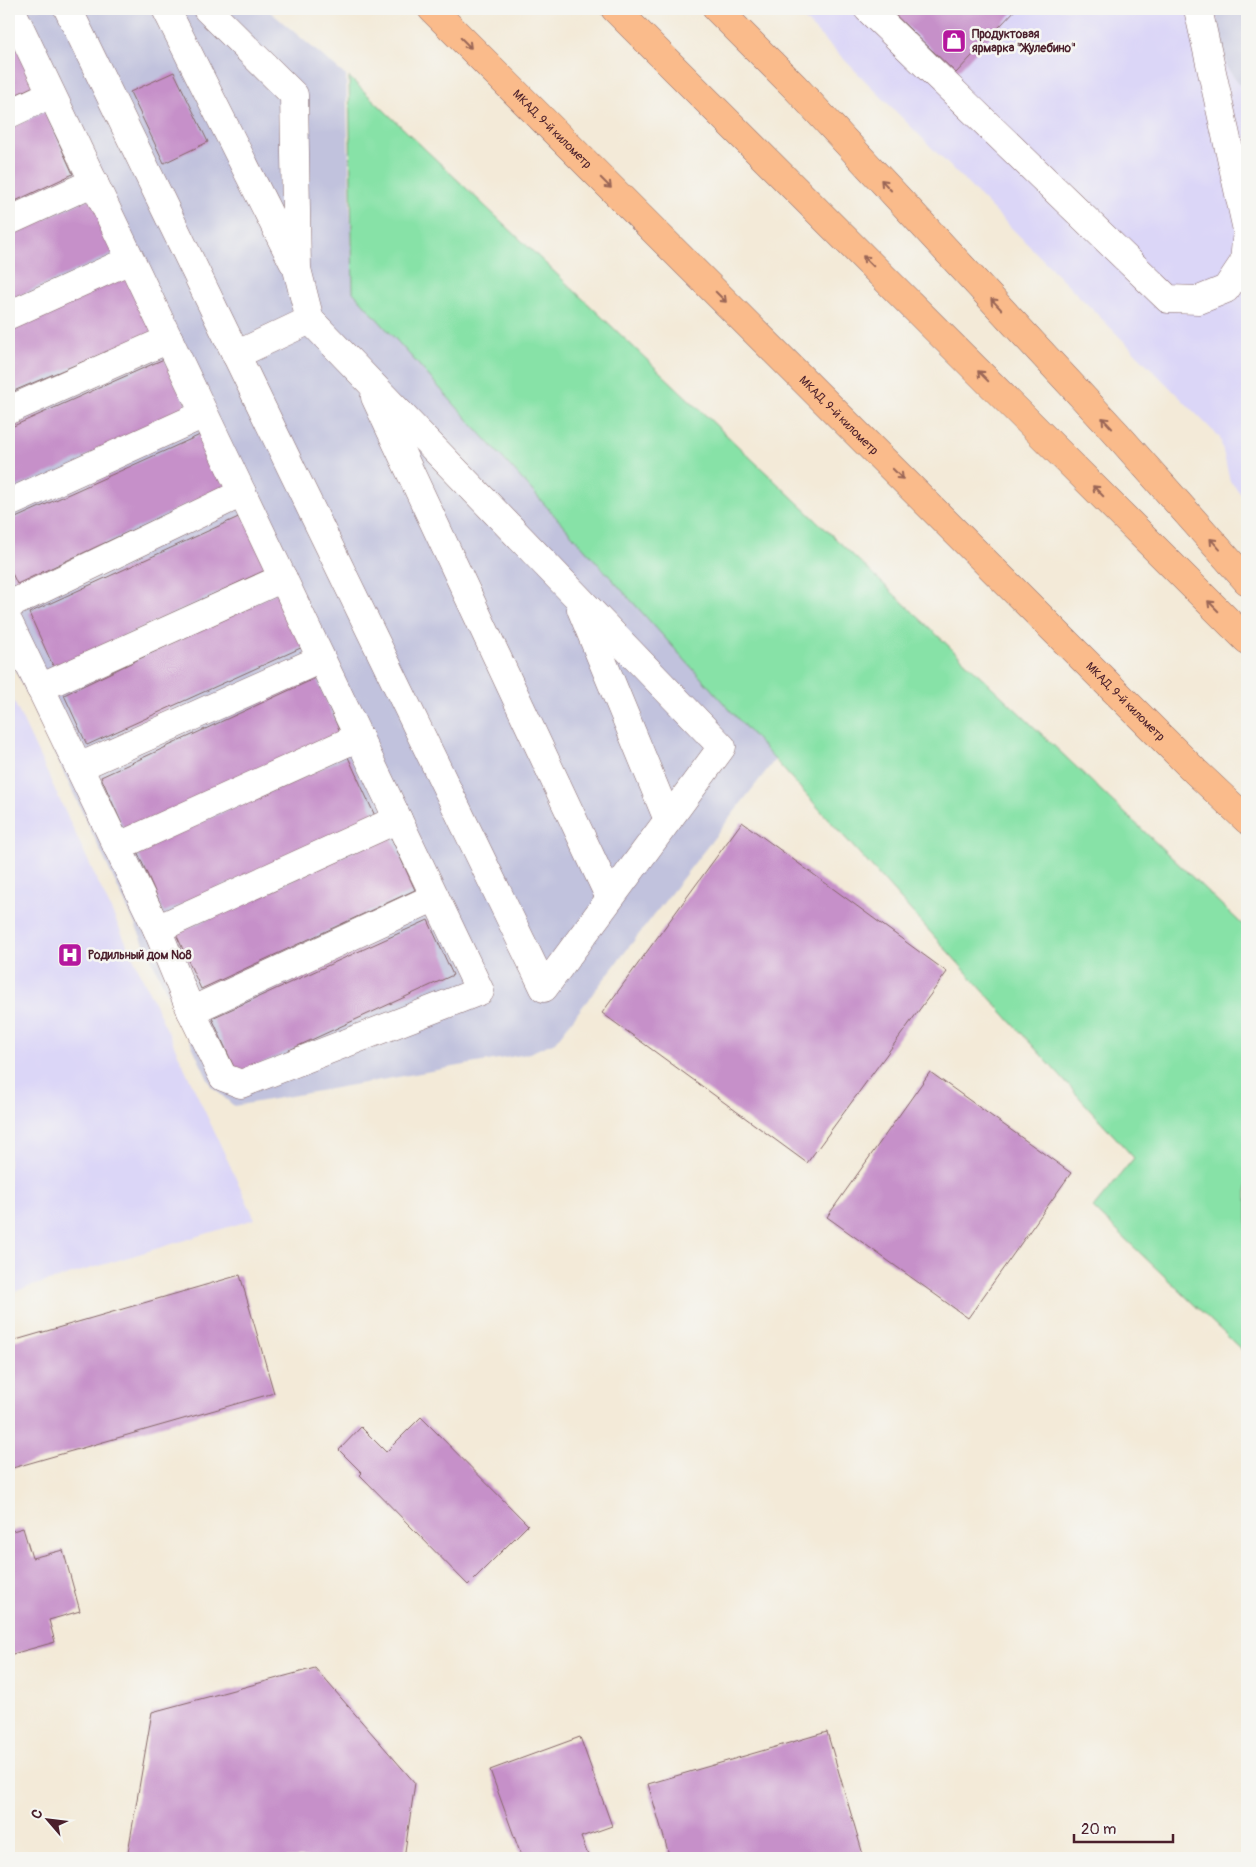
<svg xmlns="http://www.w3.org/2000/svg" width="1256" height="1867" font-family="Pangolin,sans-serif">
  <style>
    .built { fill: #dbd6f7 }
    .industrial { fill: #c1c2dd }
    .green { fill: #87e2a7; stroke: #688069 }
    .building { fill: #c690c9 }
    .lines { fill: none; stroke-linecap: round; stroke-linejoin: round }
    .minor-casing { stroke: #856668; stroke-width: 29 }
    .major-casing { stroke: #856668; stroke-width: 29 }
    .highway-casing { stroke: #856668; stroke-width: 29 }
    .minor { stroke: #fff; stroke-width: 28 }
    .major { stroke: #fabb8b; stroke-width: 28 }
    .highway { stroke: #fabb8b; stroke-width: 28 }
    .oneway { stroke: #996556 }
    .labels { text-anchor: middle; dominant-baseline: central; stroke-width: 5; stroke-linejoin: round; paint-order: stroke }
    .poi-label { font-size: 12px; font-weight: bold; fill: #4a1f2b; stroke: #f6f6f2; text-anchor: start }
    .street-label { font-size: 12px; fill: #4a1f2b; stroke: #f6f6f2 }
  </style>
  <rect width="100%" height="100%" fill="#f6f6f2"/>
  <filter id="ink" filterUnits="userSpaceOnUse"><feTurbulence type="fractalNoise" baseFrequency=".02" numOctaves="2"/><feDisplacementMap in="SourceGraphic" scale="10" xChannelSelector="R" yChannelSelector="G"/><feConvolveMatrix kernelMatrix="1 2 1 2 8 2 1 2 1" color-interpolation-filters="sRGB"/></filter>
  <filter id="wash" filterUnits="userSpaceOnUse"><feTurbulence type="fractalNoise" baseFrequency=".0096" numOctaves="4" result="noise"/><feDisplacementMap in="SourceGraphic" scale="20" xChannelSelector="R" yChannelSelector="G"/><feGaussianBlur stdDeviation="1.12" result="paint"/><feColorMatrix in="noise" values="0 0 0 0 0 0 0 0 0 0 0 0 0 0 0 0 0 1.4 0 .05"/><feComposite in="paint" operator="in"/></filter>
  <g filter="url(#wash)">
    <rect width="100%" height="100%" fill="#f3ead8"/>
    <g class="built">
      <polygon points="794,9 1215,9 1227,68 1247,95 1247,501 1230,481 1220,438"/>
      <polygon points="9,691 255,1219 9,1293"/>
    </g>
    <g class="industrial">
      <polygon points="9,9 267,9 346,76 353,292 781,752 555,1042 527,1054 234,1106 211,1086 9,656"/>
      <polygon points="1215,9 1247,9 1247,95 1227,68"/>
    </g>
    <polygon class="green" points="349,77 1247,929 1247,1355 1093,1208 1134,1158 353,292"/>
    <g id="blocks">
      <g class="building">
        <polygon points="889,9 1016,9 956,73"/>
        <polygon points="9,29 36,85 9,98"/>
        <polygon points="174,72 208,142 164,163 130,92"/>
        <polygon points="45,112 73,174 9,204 9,129"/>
        <polygon points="98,195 124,248 9,300 9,235"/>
        <polygon points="126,274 153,332 9,393 9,327"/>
        <polygon points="164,359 188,410 9,490 9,428"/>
        <polygon points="200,435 226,486 17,584 9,567 9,521"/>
        <polygon points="245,514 270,568 54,668 29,613"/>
        <polygon points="281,591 305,646 87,745 64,695"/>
        <polygon points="316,678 341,734 126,833 101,777"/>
        <polygon points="348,757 376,818 164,912 137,851"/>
        <polygon points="742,822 947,972 807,1163 602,1013"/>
        <polygon points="390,835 415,890 201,989 176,934"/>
        <polygon points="428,920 453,975 237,1074 212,1018"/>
        <polygon points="930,1072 1071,1173 968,1318 827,1217"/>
        <polygon points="240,1275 274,1393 9,1469 9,1342"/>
        <polygon points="421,1417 528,1525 468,1585 360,1475 362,1473 339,1450 361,1427 386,1452"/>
        <polygon points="23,1528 32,1558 63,1550 80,1611 49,1620 55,1642 9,1655 9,1532"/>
        <polygon points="315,1668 415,1783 404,1858 127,1858 152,1712"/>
        <polygon points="827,1732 864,1858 670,1858 648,1784"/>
        <polygon points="580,1737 612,1826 581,1837 589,1858 522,1858 490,1770"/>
      </g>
    </g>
  </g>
  <g filter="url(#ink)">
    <use href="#blocks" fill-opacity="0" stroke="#856668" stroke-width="1"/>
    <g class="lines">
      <defs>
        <g id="minor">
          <polyline points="68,9 544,988 722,747 310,320 297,269 294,95 207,9"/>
          <polyline points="166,9 293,262"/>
          <polyline points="868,9 1168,299 1199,300 1226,289 1244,262 1247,230 1198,9"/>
          <polyline points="9,114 51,94"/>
          <polyline points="9,221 94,182"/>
          <polyline points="9,315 130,260"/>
          <polyline points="236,355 310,320"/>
          <polyline points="375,397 610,898"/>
          <polyline points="9,410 169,339"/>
          <polyline points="9,503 204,414"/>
          <polyline points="9,605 242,493"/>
          <polyline points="581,609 668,820"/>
          <polyline points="9,623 157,929 191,1011 223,1077 241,1084 480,991 11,9"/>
          <polyline points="40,688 283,578"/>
          <polyline points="79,767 321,659"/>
          <polyline points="117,847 359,737"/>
          <polyline points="157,929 398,819"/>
          <polyline points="191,1011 435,897"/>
        </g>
        <polyline id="major" points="717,9 795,87 1116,433 1247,581"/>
        <g id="highway">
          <path id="s1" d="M432,9L1196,772L1247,820"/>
          <polyline points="615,9 1247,640"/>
        </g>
      </defs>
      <use href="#minor" class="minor-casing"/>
      <use href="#major" class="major-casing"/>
      <use href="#highway" class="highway-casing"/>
      <use href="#minor" class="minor"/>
      <use href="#major" class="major"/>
      <use href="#highway" class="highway"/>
    </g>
    <defs><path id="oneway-shaft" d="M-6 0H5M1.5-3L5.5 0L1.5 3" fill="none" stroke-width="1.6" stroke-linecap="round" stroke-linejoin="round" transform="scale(1.25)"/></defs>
    <g class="oneway">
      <use href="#oneway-shaft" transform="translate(466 43) rotate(45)"/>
      <use href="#oneway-shaft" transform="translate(606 183) rotate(45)"/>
      <use href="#oneway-shaft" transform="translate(886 185) rotate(-133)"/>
      <use href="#oneway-shaft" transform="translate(868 261) rotate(-135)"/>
      <use href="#oneway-shaft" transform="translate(721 297) rotate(45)"/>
      <use href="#oneway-shaft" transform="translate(996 304) rotate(-133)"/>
      <use href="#oneway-shaft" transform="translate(983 376) rotate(-135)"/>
      <use href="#oneway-shaft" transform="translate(1107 423) rotate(-133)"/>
      <use href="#oneway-shaft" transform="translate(898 474) rotate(45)"/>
      <use href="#oneway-shaft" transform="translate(1098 491) rotate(-135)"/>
      <use href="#oneway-shaft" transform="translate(1215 544) rotate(-132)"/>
      <use href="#oneway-shaft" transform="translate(1213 606) rotate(-135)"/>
    </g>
  </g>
  <defs>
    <symbol id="shop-square" viewBox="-11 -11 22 22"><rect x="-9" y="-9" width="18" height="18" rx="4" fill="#b5179e" stroke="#f6f6f2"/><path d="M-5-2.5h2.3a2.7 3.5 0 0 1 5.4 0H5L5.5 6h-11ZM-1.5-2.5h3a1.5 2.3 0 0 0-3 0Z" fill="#fff"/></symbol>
    <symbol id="hospital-square" viewBox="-11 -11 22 22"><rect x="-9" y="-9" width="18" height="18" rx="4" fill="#b5179e" stroke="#f6f6f2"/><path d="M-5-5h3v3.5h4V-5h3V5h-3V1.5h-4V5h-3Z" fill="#fff"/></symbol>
  </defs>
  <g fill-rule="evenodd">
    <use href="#shop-square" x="940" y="27" width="28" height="28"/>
    <use href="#hospital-square" x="56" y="941" width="28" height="28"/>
  </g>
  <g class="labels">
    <g class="poi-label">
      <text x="972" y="34">Продуктовая<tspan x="972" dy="14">ярмарка "Жулебино"</tspan></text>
      <text x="88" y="955">Родильный дом №8</text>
    </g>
    <g class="street-label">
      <text stroke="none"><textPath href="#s1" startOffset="170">МКАД, 9-й километр</textPath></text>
      <text stroke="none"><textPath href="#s1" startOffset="575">МКАД, 9-й километр</textPath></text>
      <text stroke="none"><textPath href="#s1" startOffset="980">МКАД, 9-й километр</textPath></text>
    </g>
  </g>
  <rect width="1256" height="1867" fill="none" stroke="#f6f6f2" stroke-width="30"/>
  <g transform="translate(48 1820) rotate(298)" stroke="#f6f6f2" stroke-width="4" paint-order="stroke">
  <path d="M0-4L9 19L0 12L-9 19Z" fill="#4a1f2b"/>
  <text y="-8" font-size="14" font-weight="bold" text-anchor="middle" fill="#4a1f2b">С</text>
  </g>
  <path d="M1074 1834v8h99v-8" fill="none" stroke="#4a1f2b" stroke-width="2.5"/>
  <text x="1081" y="1834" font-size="15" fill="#4a1f2b" stroke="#f6f6f2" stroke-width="4" paint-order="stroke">20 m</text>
</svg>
